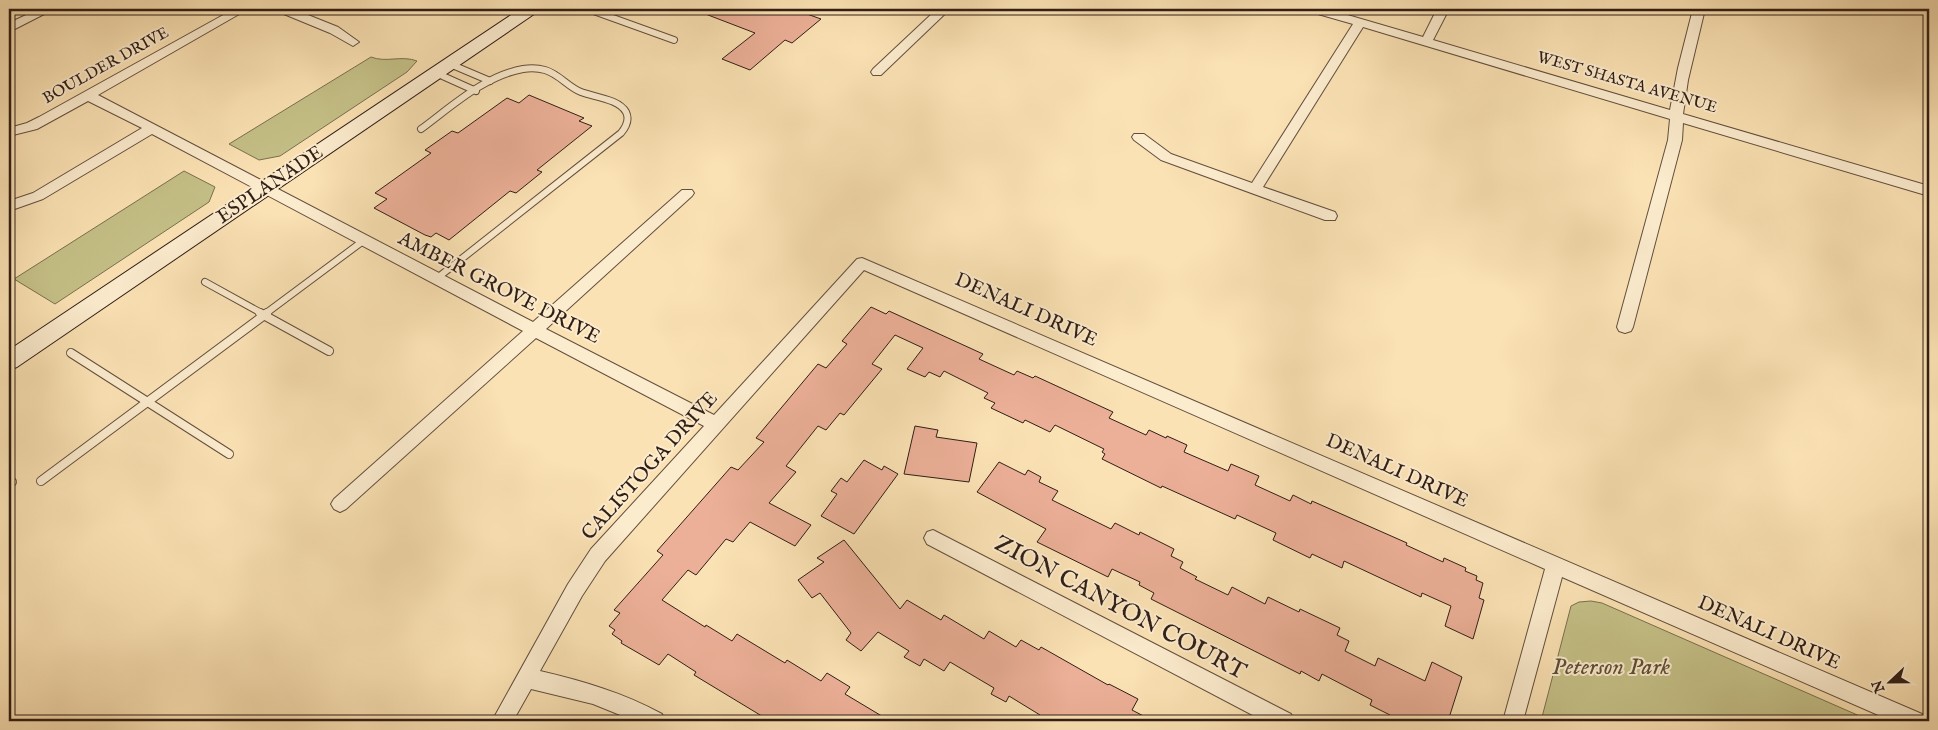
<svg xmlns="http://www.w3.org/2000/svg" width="1938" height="730" font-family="'IM FELL English',serif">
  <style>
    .green { fill: #c5c188; stroke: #7a704f }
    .building { fill: #ecb098; stroke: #301e16 }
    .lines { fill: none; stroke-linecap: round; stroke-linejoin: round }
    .lane-far1-casing { stroke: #634f3e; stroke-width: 8 }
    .lane-casing { stroke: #634f3e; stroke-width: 10 }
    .street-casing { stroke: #634f3e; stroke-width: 2 }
    .secondary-casing { stroke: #301e16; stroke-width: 2 }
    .lane-far1 { stroke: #fcecce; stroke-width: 6 }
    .lane { stroke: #fcecce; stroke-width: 8 }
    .street { fill: #fcecce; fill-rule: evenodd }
    .secondary { fill: #fcecce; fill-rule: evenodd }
    .labels { text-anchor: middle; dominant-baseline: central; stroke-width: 4; stroke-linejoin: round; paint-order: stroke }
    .far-street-label { font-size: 16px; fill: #301e16; stroke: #fcecce }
    .street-label { font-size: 20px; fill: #301e16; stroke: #fcecce }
    .near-street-label { font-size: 24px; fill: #301e16; stroke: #fcecce }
    .near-park-label { font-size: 24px; font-style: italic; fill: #5d4f38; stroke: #fcecce }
  </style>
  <rect width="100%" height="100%" fill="#fbe2b4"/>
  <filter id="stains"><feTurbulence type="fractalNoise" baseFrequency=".004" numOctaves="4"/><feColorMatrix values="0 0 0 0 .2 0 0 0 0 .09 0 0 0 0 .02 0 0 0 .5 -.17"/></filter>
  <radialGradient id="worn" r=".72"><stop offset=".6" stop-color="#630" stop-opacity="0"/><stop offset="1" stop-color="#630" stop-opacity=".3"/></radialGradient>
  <g class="green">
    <path d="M371,57C386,63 402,55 417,61L407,72L280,156L259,160L229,144Z"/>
    <polygon points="184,171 215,187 209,202 55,304 14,279"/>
    <polygon points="1591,601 1602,603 1871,721 1541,721 1571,606 1579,602"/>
  </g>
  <g class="building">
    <polygon points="695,9 793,9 821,19 792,43 785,40 750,70 722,59 755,33 695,10"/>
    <polygon points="529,95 584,118 579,121 592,126 537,170 542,172 516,193 510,191 449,240 436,233 431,237 425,235 374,208 387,199 375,193 431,153 425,150 452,131 458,133 507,98 519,103"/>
    <polygon points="871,307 886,314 889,311 983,354 979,359 1014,375 1017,371 1033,378 1035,376 1113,412 1109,418 1146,435 1149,430 1166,438 1167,436 1187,445 1184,452 1228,471 1231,464 1259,476 1255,485 1290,501 1293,495 1311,504 1312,501 1407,543 1406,545 1443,562 1444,558 1466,568 1465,571 1477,576 1476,580 1483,583 1479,598 1484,600 1473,639 1445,626 1451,606 1422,593 1421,597 1344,561 1342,568 1312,554 1310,558 1273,540 1276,533 1237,515 1235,519 1162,486 1161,488 1102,459 1105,454 1102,452 1104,449 1055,425 1050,432 1025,420 1023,423 991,408 995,403 984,398 988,393 944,371 940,377 929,372 925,377 907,369 923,348 895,335 872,364 882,369 844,415 840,413 826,430 818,426 786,466 796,472 769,503 811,525 795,546 750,522 733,542 726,539 696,575 688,570 662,600 705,627 706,625 732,641 737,634 785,663 787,660 821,681 827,673 850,687 845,694 890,721 770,721 694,675 696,672 668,654 659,665 621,643 622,641 612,634 615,630 609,626 620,613 614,610 663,555 657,551 731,467 738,470 764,442 756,438 818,364 826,368 847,344 842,341"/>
    <polygon points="915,426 938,430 936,437 977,443 969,482 904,474"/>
    <polygon points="864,460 882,470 884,466 898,474 854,534 821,516 837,494 831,491 841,478 847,482"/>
    <polygon points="999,462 1025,475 1028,470 1041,477 1039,482 1058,491 1052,500 1111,529 1115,523 1139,535 1140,532 1174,549 1171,556 1183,562 1180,568 1197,577 1195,579 1228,595 1232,587 1265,604 1268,597 1299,612 1300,609 1340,628 1337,635 1349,641 1345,651 1375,666 1378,658 1425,681 1432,662 1462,677 1448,721 1387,721 1390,715 1370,705 1372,700 1322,674 1319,681 1301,671 1300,674 1151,599 1154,593 1139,585 1140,582 1112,569 1108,577 1037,542 1046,529 977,492"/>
    <polygon points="844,540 900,609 907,600 941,620 944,615 984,639 989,631 1016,647 1021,640 1039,650 1041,647 1108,685 1109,684 1138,699 1132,710 1153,721 1037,721 1040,715 1009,696 1006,702 991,694 994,688 950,662 944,671 924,659 920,666 904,657 909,651 878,632 861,651 846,640 851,633 820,593 812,598 798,580 824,562 817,558"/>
  </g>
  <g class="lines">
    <defs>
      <g id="lane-far1">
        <polyline points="588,9 674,40"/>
        <polyline points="450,64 490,81"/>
        <polyline points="436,73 476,91"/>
        <path d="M421,129C451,107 484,76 523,69C530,68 538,68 545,70C559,74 568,87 581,92C594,97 619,99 626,112C630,120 626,127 621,133L436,279"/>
        <polyline points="205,282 263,314"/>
        <polyline points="265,314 363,241"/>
      </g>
      <g id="lane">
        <polyline points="260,313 329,351"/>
        <polyline points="71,353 229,454"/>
        <polyline points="9,480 12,482"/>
        <polyline points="41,481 267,313"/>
      </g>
      <g id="street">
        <polygon points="39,9 54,9 9,32 9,23"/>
        <path d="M234,9H248L98,95L533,322L682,190H692L694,193L692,196L546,329L714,415L857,259L862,258L1922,714L1925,721H1892L1562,577L1523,721H1503L1545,569L864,270L605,561L582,596L540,671C583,681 624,693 662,714L665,721H635L593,704L531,689L513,721H492L568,584L591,549L704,426L536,338L346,509L340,512L334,509L331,504L334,499L523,331L152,134L43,199L9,211V201L33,193L142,128L88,101L37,129L9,136V128L27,123L39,117Z"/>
        <polygon points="277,9 293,9 338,27 359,42 353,46 330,33 279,12"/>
        <polygon points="937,9 950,9 881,75 873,75 871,72 873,69"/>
        <polygon points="1309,9 1327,9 1423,37 1437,9 1449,9 1433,40 1670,110 1678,68 1693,9 1705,9 1688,80 1683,114 1929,186 1929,196 1683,123 1682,140 1633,327 1631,331 1625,333 1619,331 1617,327 1668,140 1670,119 1363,27 1263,187 1335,212 1337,216 1335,220 1325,220 1161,160 1134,140 1132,137 1134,134 1144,134 1171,154 1252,183 1353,24 1311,12"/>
        <polygon points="933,530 1291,714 1294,721 1264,721 927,544 924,538 927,532"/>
      </g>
      <polygon id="secondary" points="520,9 539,9 537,12 17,367 9,370 9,350"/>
    </defs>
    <use href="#lane-far1" class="lane-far1-casing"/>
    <use href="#lane" class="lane-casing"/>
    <use href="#street" class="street-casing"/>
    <use href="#secondary" class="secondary-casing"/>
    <use href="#lane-far1" class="lane-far1"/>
    <use href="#lane" class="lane"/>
    <use href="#street" class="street"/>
    <use href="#secondary" class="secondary"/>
  </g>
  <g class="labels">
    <g class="far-street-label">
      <text transform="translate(106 66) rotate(-29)">BOULDER DRIVE</text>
      <text transform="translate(1627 83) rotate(16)">WEST SHASTA AVENUE</text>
    </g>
    <g class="street-label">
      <text transform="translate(270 185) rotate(-34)">ESPLANADE</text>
      <text transform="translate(499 288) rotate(27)">AMBER GROVE DRIVE</text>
      <text transform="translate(1026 310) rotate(24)">DENALI DRIVE</text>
      <text transform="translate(650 466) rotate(-48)">CALISTOGA DRIVE</text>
      <text transform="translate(1397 471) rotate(24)">DENALI DRIVE</text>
      <text transform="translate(1769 633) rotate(24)">DENALI DRIVE</text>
    </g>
    <g class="near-street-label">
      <text transform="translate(1120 608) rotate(28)">ZION CANYON COURT</text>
    </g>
    <g class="near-park-label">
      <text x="1611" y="667">Peterson Park</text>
    </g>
  </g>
  <rect width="1938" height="730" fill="none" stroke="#fbe2b4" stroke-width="30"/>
  <rect x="10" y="10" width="1918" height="710" fill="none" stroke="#301e16" stroke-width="2.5"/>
  <rect x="15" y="15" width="1908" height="700" fill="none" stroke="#301e16"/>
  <g transform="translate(1890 682) rotate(248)" stroke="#fcecce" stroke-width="4" paint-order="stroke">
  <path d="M0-4L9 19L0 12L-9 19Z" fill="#301e16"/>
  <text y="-8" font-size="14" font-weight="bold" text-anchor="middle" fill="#301e16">N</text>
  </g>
  <rect width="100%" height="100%" filter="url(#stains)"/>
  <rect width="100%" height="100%" fill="url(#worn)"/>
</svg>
